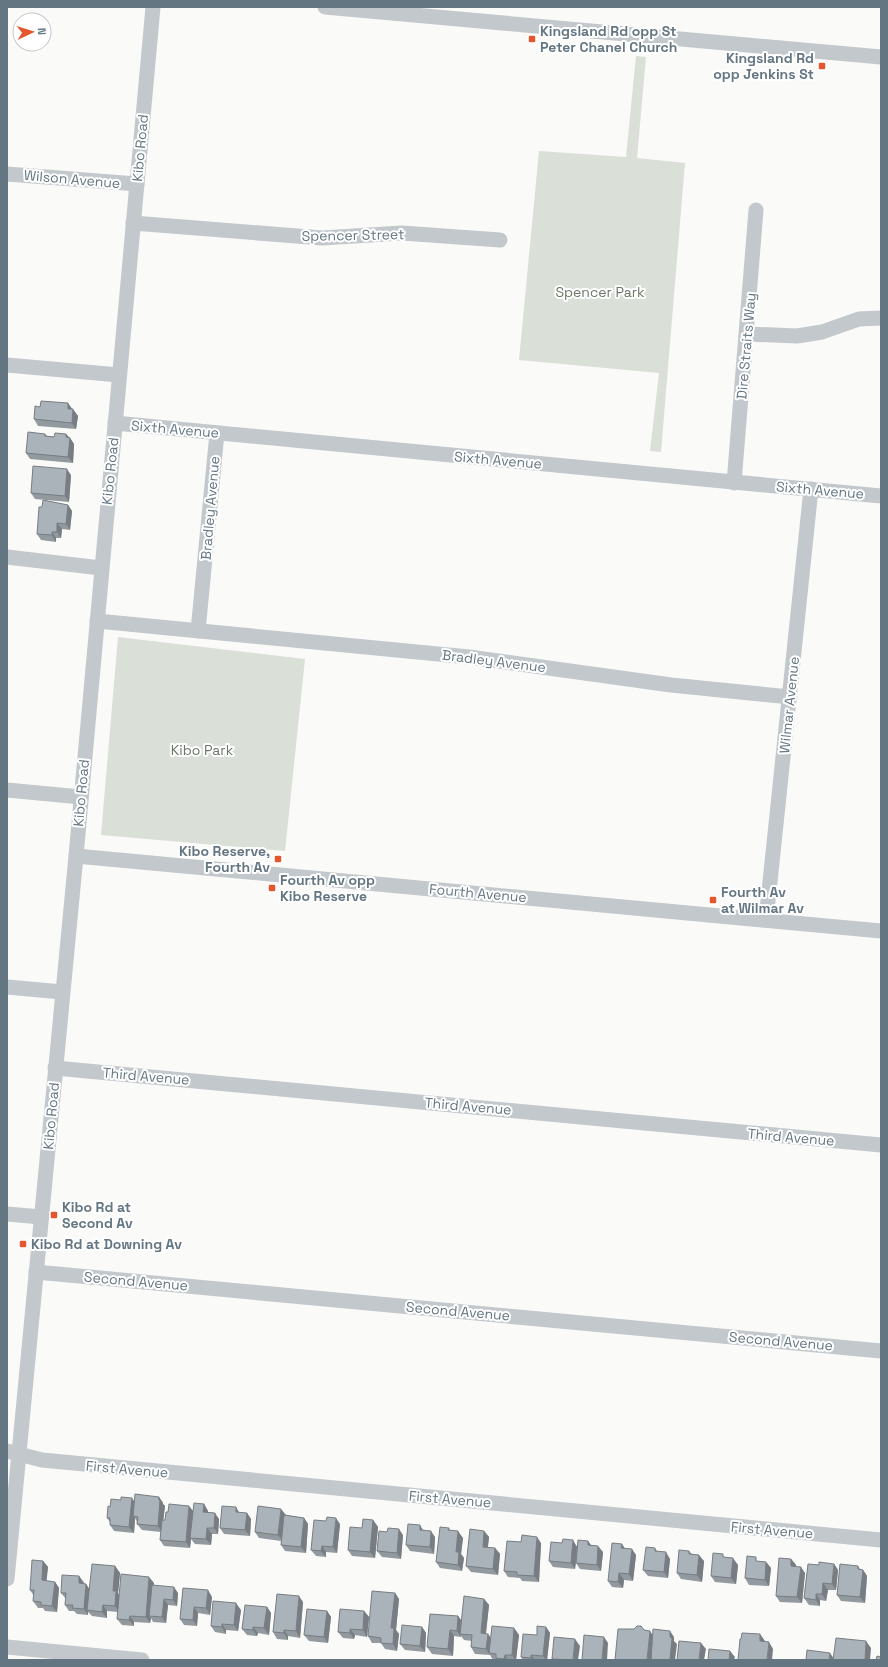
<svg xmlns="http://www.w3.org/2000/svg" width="888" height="1667" font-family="'Space Grotesk',sans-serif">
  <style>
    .green { fill: #dadfd7 }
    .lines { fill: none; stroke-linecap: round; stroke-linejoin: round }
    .minor { stroke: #c3c8cc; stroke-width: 15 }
    .wall { fill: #929a9f }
    .shaded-wall { fill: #777d82 }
    .building { fill: #aab3b9; stroke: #777d82 }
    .poi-dot { fill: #e4572e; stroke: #fff; stroke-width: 1.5 }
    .labels { text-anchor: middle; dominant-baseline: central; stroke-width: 4; stroke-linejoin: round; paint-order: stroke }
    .poi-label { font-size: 14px; font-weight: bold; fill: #657683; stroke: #fff; text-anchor: start }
    .street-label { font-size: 14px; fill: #657683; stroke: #fff }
    .park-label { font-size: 14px; fill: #687a64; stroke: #fff }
  </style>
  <rect width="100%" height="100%" fill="#fafaf8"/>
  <g class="green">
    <polygon points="636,56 646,57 637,158 685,163 661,452 650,451 659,373 519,360 539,151 626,157"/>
    <polygon points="118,637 305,659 285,851 101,835"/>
  </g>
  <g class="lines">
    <g class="minor">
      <polyline points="325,7 881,57"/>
      <polyline points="7,174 137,184"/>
      <polyline points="133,223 322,238 402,233 500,240"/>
      <polyline points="747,334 797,336 822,332 859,319 881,318"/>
      <polyline points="7,365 119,375"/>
      <polyline points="115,423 881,496"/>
      <polyline points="734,483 756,210"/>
      <polyline points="7,557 101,568"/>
      <polyline points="97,621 469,657 671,685 790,697"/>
      <polyline points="198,631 217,433"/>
      <polyline points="7,790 81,797"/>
      <polyline points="76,856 881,931"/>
      <polyline points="766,920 811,489"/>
      <polyline points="7,987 62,992"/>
      <polyline points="55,1068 881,1145"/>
      <polyline points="7,1214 41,1217"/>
      <polyline points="36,1272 881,1351"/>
      <polyline points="7,1451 42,1460 881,1540"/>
      <polyline points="7,1579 76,856 153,7"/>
      <polyline points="7,1647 142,1660"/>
    </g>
  </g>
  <g class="wall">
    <polygon points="72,409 78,416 76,429 38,426 34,419"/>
    <polygon points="45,434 47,436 54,437 66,434 70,438 74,444 73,463 30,459 26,453"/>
    <polygon points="71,475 69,502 35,499 31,493"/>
    <polygon points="68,505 72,511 70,530 62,529 61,538 56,538 56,542 41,540 37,534 42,507"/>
    <polygon points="159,1497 163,1503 163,1504 165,1506 163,1520 165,1520 193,1511 204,1504 208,1511 208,1512 219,1519 218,1534 212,1534 211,1545 195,1544 191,1539 190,1548 164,1546 160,1540 161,1532 142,1530 137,1524 137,1522 135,1518 134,1533 114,1531 110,1525 110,1522 107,1518 110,1507"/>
    <polygon points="247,1513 251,1519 250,1536 224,1534 220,1528"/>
    <polygon points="286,1515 304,1518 308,1524 306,1553 285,1551 281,1545 281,1541 259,1538 255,1532"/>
    <polygon points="373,1520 378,1527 375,1558 352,1556 348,1550"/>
    <polygon points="340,1524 337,1553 326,1552 326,1557 316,1556 311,1550"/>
    <polygon points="449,1528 450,1530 463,1538 461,1554 464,1558 462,1571 440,1568 436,1562"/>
    <polygon points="423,1530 435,1537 434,1554 410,1551 406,1545"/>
    <polygon points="484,1531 489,1537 488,1547 495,1548 500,1554 498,1575 471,1572 466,1566"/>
    <polygon points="403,1535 401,1559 382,1557 377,1551"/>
    <polygon points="588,1541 591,1545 603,1552 601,1571 580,1569 576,1563 575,1569 553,1567 549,1561 562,1543 577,1546"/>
    <polygon points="521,1542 541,1543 539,1582 522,1581 520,1578 508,1577 504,1571"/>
    <polygon points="625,1548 636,1555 633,1581 624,1580 623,1588 612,1587 608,1581"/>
    <polygon points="655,1548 657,1551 670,1559 668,1578 648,1576 643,1570"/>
    <polygon points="689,1551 692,1554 704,1561 702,1582 681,1579 677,1573"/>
    <polygon points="725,1558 738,1565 736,1584 715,1582 711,1576"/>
    <polygon points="791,1559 796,1565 795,1567 805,1573 802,1603 780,1602 776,1596"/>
    <polygon points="43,1561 48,1567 46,1581 55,1582 59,1588 57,1612 45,1611 43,1608 38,1608 33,1601 34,1596 30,1590"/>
    <polygon points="759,1561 766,1562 771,1568 769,1586 749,1585 745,1578"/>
    <polygon points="834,1564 838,1570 836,1590 828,1590 826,1601 820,1600 820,1606 809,1605 804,1598 819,1565"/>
    <polygon points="115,1566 120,1573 118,1593 119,1596 154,1583 154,1585 178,1593 177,1606 168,1605 166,1623 153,1622 151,1618 150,1623 134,1622 134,1626 122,1625 117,1619 118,1612 107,1611 107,1618 92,1616 88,1612 88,1615 77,1614 74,1611 69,1611 65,1605 66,1599 61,1593 79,1576 84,1583 84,1584 86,1584 89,1589"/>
    <polygon points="858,1566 860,1569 863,1570 867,1576 865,1603 841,1601 837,1595"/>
    <polygon points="183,1588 212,1597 210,1615 198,1613 197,1626 184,1625 180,1619"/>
    <polygon points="395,1593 399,1599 396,1630 399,1634 397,1651 385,1649 381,1643 372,1643 368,1636"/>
    <polygon points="484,1599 489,1605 486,1634 488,1634 491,1638 514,1628 519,1635 516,1660 493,1660 490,1655 475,1654 471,1647 472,1641 464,1640 461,1636 461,1637 454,1636 453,1656 432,1654 427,1647 458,1616 461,1620"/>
    <polygon points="303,1602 300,1638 288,1636 288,1640 277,1639 273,1632"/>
    <polygon points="267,1607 271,1613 269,1635 258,1633 257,1636 247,1635 242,1629"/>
    <polygon points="241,1610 238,1631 226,1630 226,1634 215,1632 211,1626"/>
    <polygon points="327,1611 331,1617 328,1643 309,1641 304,1635"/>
    <polygon points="364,1611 369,1617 367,1637 355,1635 354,1639 343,1638 338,1632"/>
    <polygon points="422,1627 426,1633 425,1652 405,1650 400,1644"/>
    <polygon points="546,1627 550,1633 547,1660 523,1660 521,1657"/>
  </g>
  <g class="shaded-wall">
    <polygon points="68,403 73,410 68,409"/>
    <polygon points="73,409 78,416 76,429 72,423"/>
    <polygon points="66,434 70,439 70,438 74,444 73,463 68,457 66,437"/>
    <polygon points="67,469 71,475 69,502 65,496"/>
    <polygon points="68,505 72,511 70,530 66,524"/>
    <polygon points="57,523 62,529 61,538 57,532"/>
    <polygon points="52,532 56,538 56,542 52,535"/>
    <polygon points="159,1497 163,1503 163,1504 165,1506 162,1532 158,1526"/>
    <polygon points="132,1498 136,1504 133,1516 135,1518 134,1533 129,1527"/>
    <polygon points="204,1504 208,1511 208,1518 203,1512"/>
    <polygon points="189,1506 194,1512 190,1538 191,1539 190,1548 186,1542"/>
    <polygon points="236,1507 240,1514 236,1512"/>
    <polygon points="281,1509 286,1515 283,1541 278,1535"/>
    <polygon points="215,1513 219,1519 218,1534 214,1528"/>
    <polygon points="247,1513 251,1519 250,1536 245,1530"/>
    <polygon points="304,1518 308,1524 306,1553 301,1547"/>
    <polygon points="336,1518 340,1524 337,1553 333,1547"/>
    <polygon points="373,1520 378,1527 375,1558 370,1552"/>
    <polygon points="420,1525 424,1532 420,1530"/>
    <polygon points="207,1528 212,1534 211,1545 206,1539"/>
    <polygon points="399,1529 403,1535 401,1559 397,1553"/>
    <polygon points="431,1531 435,1537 434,1554 430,1547"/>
    <polygon points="458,1531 463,1538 461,1554 464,1558 462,1571 458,1565 456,1552"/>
    <polygon points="484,1531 489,1537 487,1553 483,1547"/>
    <polygon points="537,1537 541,1543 539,1582 534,1576"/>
    <polygon points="573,1540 577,1547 575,1569 571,1563"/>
    <polygon points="588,1541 592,1547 588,1545"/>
    <polygon points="622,1544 626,1550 621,1548"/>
    <polygon points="322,1546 326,1552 326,1557 321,1551"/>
    <polygon points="598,1546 603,1552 601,1571 597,1565"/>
    <polygon points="495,1548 500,1554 498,1575 493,1569"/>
    <polygon points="632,1549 636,1555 633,1581 629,1574"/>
    <polygon points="666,1552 670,1559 668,1578 664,1572"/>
    <polygon points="699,1555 704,1561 702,1582 697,1575"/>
    <polygon points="733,1558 738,1565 736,1584 731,1578"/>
    <polygon points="791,1559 796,1565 795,1572 791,1566"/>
    <polygon points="43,1561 48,1567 46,1586 42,1580"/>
    <polygon points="766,1562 771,1568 769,1586 765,1580"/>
    <polygon points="834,1564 838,1570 836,1590 832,1584"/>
    <polygon points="115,1566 120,1573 118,1593 121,1598 119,1612 115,1606 113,1591"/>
    <polygon points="801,1567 805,1573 802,1603 797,1597"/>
    <polygon points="863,1570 867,1576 865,1603 860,1597"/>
    <polygon points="619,1573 624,1580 623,1588 618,1582"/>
    <polygon points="79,1576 84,1583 83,1589 79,1583"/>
    <polygon points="149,1577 154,1583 151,1616 149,1616 151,1618 150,1623 146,1617"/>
    <polygon points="55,1582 59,1588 57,1612 52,1606"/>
    <polygon points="823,1583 828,1590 826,1601 822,1594"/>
    <polygon points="86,1584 90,1590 87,1610 88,1612 88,1615 84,1609"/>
    <polygon points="174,1587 178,1593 177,1606 173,1600"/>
    <polygon points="208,1590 212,1597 210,1615 206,1608"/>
    <polygon points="395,1593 399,1599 396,1630 399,1634 397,1651 393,1644 391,1628"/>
    <polygon points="816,1594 820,1600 820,1606 816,1600"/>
    <polygon points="299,1596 303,1602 300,1638 296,1631"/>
    <polygon points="164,1599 168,1605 166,1623 162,1617"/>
    <polygon points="484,1599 489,1605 485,1640 481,1633"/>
    <polygon points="236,1603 241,1610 238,1631 234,1625"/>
    <polygon points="103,1605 107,1611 107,1618 102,1612"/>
    <polygon points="194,1607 198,1613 197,1626 193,1620"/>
    <polygon points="267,1607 271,1613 269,1635 264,1628"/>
    <polygon points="327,1611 331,1617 328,1643 324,1637"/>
    <polygon points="364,1611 369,1617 367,1637 363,1630"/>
    <polygon points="130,1616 134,1622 134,1626 129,1620"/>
    <polygon points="458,1616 463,1623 460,1634 461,1637 457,1631"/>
    <polygon points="222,1624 226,1630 226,1634 222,1627"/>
    <polygon points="253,1627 258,1633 257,1636 253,1630"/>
    <polygon points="422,1627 426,1633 425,1652 420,1646"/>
    <polygon points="546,1627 550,1633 547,1660 546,1660 543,1656"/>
    <polygon points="514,1628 519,1635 516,1660 515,1660 512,1655"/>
    <polygon points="350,1629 355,1635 354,1639 350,1633"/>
    <polygon points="284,1630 288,1636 288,1640 284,1633"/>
    <polygon points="450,1630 454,1636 453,1656 448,1649"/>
    <polygon points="650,1631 654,1637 652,1660 647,1660"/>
    <polygon points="670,1631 674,1637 674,1641 677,1644 675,1660 670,1660"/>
    <polygon points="488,1634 492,1640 489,1653 490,1655 486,1649"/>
    <polygon points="760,1634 765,1641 764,1648 760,1641"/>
    <polygon points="604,1637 608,1643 607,1660 602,1660"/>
    <polygon points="575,1639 580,1646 578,1660 573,1660"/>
    <polygon points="866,1641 871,1648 870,1660 865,1660"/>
    <polygon points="769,1642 773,1649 772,1660 767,1660"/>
    <polygon points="701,1643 706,1649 704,1660 699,1660"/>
    <polygon points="730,1651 735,1657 734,1660 729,1660"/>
    <polygon points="830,1653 834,1659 834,1660 829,1660"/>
    <polygon points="505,1655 508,1660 505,1660 504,1659"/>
    <polygon points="531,1655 535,1660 533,1660 531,1658"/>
  </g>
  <g class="building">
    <polygon points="41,401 68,403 68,409 73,409 72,423 34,419 35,406 40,407"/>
    <polygon points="28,432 45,434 45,436 54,437 55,433 66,434 66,437 70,438 68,457 26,453"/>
    <polygon points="33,466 67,469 65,496 31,493"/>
    <polygon points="43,500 68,505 66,524 57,523 57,532 52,532 52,535 37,534 39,507 42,507"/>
    <polygon points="135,1494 159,1497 159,1500 160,1500 158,1526 137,1524 138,1517 133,1516"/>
    <polygon points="121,1497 132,1498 129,1527 110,1525 110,1518 107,1518 108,1506 110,1507 111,1499 121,1500"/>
    <polygon points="194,1503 204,1504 203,1512 215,1513 214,1528 207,1528 206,1539 190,1538"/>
    <polygon points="169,1504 189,1506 186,1542 160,1540 162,1520 165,1520 166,1512 168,1512"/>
    <polygon points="222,1506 236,1507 236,1512 247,1513 245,1530 220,1528"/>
    <polygon points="258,1506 281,1509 278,1535 255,1532"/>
    <polygon points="284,1515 304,1518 301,1547 281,1545"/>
    <polygon points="327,1517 336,1518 333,1547 322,1546 321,1551 311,1550 314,1520 326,1521"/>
    <polygon points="363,1519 373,1520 370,1552 348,1550 350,1527 362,1528"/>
    <polygon points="408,1524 420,1525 420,1530 431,1531 430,1547 406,1545"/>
    <polygon points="440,1527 449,1528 448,1530 458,1531 456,1552 459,1552 458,1565 436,1562"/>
    <polygon points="388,1528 399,1529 397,1553 377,1551 379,1531 387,1532"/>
    <polygon points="470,1529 484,1531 483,1547 495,1548 493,1569 466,1566"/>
    <polygon points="522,1535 537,1537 534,1576 517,1575 517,1572 504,1571 507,1541 521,1542"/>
    <polygon points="563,1539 573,1540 571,1563 549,1561 551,1542 562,1543"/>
    <polygon points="578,1540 588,1541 588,1545 598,1546 597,1565 576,1563"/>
    <polygon points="612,1543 622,1544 621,1548 632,1549 629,1574 619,1573 618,1582 608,1581"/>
    <polygon points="646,1547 655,1548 655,1551 666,1552 664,1572 643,1570"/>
    <polygon points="679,1550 689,1551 689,1554 699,1555 697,1575 677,1573"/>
    <polygon points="713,1553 723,1554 723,1557 733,1558 731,1578 711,1576"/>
    <polygon points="747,1556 756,1557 756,1561 766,1562 765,1580 745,1578"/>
    <polygon points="779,1558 791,1559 791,1566 801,1567 797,1597 776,1596"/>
    <polygon points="32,1560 43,1561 42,1580 55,1582 52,1606 41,1605 41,1602 33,1601 34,1590 30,1590"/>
    <polygon points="819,1562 834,1564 832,1584 823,1583 822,1594 816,1594 816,1600 804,1598 808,1564 819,1565"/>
    <polygon points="92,1564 115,1566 113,1591 116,1591 115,1606 103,1605 102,1612 87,1610"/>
    <polygon points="840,1564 858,1566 858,1569 863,1570 860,1597 837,1595"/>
    <polygon points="121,1574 149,1577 146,1617 130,1616 129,1620 117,1619"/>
    <polygon points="62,1575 79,1576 79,1583 86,1584 84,1609 72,1608 73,1605 65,1605 66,1593 61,1593"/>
    <polygon points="152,1585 174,1587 173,1600 164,1599 162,1617 149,1616"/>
    <polygon points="183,1588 208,1590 206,1608 194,1607 193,1620 180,1619"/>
    <polygon points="372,1591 395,1593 391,1628 394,1628 393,1644 381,1643 381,1638 368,1636"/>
    <polygon points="277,1594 299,1596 296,1631 284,1630 284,1633 273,1632"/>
    <polygon points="464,1596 484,1599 481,1633 488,1634 486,1649 471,1647 472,1635 460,1634"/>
    <polygon points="213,1601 236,1603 234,1625 222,1624 222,1627 211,1626"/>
    <polygon points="245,1605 267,1607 264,1628 253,1627 253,1630 242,1629"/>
    <polygon points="307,1609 327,1611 324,1637 304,1635"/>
    <polygon points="340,1609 364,1611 363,1630 350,1629 350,1633 338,1632"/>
    <polygon points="430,1614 458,1616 457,1631 450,1630 448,1649 427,1647"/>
    <polygon points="402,1625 422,1627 420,1646 400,1644"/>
    <polygon points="492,1626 514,1628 512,1655 505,1655 504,1659 496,1658 496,1654 489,1653"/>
    <polygon points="537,1626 546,1627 543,1656 531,1655 531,1658 521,1657 523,1634 537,1635"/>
    <polygon points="637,1626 641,1626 644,1630 650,1631 647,1660 615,1660 618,1629 634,1629"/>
    <polygon points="653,1629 670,1631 670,1637 672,1638 670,1660 651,1660"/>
    <polygon points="742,1633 760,1634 760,1641 769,1642 767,1660 738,1660 740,1639 741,1639"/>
    <polygon points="584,1635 604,1637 602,1660 582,1660"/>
    <polygon points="554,1637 575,1639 573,1660 552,1659"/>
    <polygon points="836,1638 866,1641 865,1660 833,1660"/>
    <polygon points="679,1641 701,1643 699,1660 677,1660"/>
    <polygon points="709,1649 730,1651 729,1660 708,1660"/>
    <polygon points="807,1650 830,1653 829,1660 806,1660"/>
    <polygon points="877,1656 881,1657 881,1660 876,1660"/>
  </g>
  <g class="poi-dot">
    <rect x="528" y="35" width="8" height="8" rx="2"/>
    <rect x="818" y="62" width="8" height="8" rx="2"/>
    <rect x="274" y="855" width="8" height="8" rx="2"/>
    <rect x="268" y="884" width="8" height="8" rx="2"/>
    <rect x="709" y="896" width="8" height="8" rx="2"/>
    <rect x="50" y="1211" width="8" height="8" rx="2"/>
    <rect x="19" y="1240" width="8" height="8" rx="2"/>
  </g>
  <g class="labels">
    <g class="poi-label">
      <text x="540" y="31">Kingsland Rd opp St<tspan x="540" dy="16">Peter Chanel Church</tspan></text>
      <text x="814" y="58" text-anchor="end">Kingsland Rd<tspan x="814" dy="16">opp Jenkins St</tspan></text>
      <text x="270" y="851" text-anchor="end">Kibo Reserve,<tspan x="270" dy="16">Fourth Av</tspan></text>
      <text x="280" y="880">Fourth Av opp<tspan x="280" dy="16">Kibo Reserve</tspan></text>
      <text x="721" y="892">Fourth Av<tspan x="721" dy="16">at Wilmar Av</tspan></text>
      <text x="62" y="1207">Kibo Rd at<tspan x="62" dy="16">Second Av</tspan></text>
      <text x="31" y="1244">Kibo Rd at Downing Av</text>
    </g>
    <g class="street-label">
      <text transform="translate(140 148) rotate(-85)">Kibo Road</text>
      <text transform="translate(72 179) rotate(5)">Wilson Avenue</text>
      <text transform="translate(353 235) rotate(-1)">Spencer Street</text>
      <text transform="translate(746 346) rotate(-85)">Dire Straits Way</text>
      <text transform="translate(175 429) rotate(5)">Sixth Avenue</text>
      <text transform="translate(498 460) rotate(5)">Sixth Avenue</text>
      <text transform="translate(110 471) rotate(-84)">Kibo Road</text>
      <text transform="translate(820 490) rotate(5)">Sixth Avenue</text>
      <text transform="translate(210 508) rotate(-85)">Bradley Avenue</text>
      <text transform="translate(494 661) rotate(7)">Bradley Avenue</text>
      <text transform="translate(789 705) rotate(-84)">Wilmar Avenue</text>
      <text transform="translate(81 793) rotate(-85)">Kibo Road</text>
      <text transform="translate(478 893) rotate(5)">Fourth Avenue</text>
      <text transform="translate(146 1076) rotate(5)">Third Avenue</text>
      <text transform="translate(468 1106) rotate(5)">Third Avenue</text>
      <text transform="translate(51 1116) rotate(-85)">Kibo Road</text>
      <text transform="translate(791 1137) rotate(5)">Third Avenue</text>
      <text transform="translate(136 1281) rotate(5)">Second Avenue</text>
      <text transform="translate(458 1311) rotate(5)">Second Avenue</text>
      <text transform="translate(781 1341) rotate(5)">Second Avenue</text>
      <text transform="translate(127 1469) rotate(5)">First Avenue</text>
      <text transform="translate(450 1499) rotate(5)">First Avenue</text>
      <text transform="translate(772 1530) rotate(5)">First Avenue</text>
    </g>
    <g class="park-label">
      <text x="600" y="292">Spencer Park</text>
      <text x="202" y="750">Kibo Park</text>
    </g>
  </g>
  <rect width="888" height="1667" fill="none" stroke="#657683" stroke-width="16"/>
  <g transform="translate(32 32) rotate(86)"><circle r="19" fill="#ffffff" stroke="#c1c8cd"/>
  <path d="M0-3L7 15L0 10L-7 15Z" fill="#e4572e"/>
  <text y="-6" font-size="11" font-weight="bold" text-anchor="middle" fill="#657683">N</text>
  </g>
</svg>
